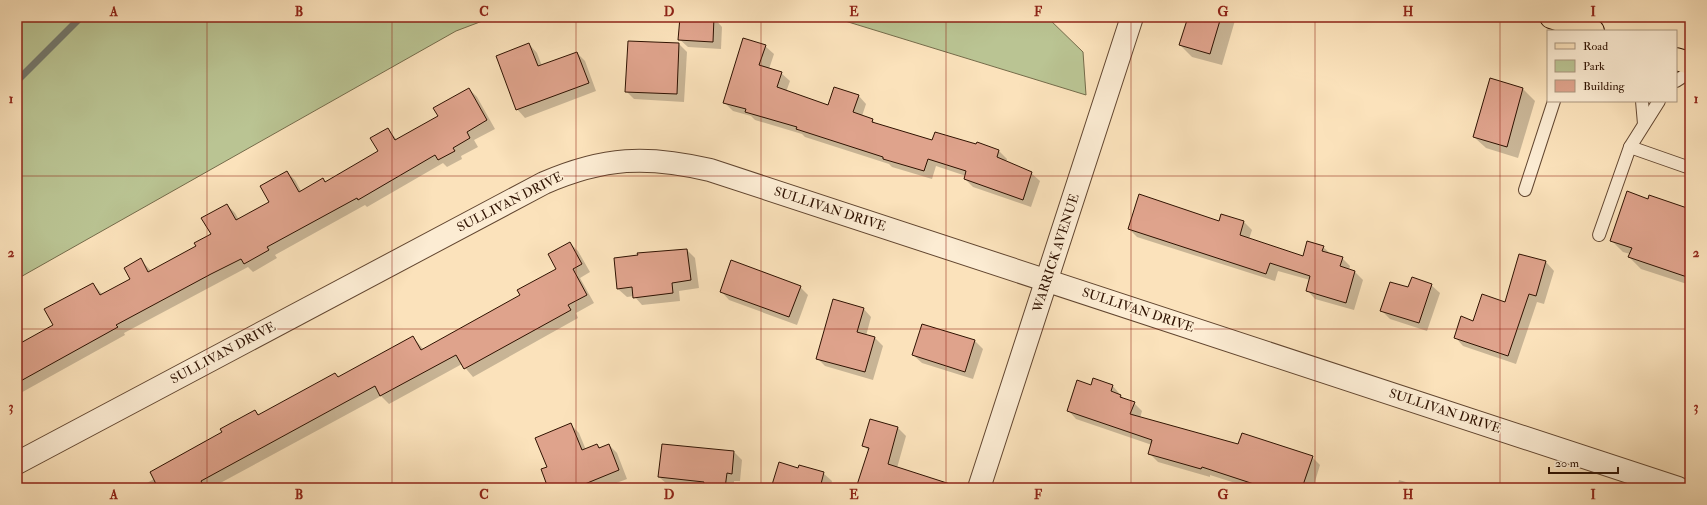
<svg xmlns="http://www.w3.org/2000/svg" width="1707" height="505" font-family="'IM FELL Double Pica',serif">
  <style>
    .green { fill: #bac493; stroke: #746b4a }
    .shadow { fill: #0003 }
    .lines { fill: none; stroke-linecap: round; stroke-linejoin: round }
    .stream { stroke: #73796e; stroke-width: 7 }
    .building { fill: #dfa38c; stroke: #2f1201 }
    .service-casing { stroke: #624630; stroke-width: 14 }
    .minor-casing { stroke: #624630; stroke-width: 24 }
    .primary-casing { stroke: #2f1201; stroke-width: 24 }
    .service { stroke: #fcecd3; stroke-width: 12 }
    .minor { stroke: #fcecd3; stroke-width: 22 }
    .primary { stroke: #fbe2bb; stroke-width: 22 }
    .grid { fill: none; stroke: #8f2418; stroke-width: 1; stroke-opacity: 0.55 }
    .labels { text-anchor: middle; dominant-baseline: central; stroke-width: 3; stroke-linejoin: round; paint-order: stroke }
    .street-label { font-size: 13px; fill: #2f1201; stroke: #fcecd3 }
    .neatline { fill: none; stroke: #8f2418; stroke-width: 1.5 }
    .grid-label { font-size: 13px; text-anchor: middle; font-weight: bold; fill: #8f2418 }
  </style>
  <rect width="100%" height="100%" fill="#fbe2bb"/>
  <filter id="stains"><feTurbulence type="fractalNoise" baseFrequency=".005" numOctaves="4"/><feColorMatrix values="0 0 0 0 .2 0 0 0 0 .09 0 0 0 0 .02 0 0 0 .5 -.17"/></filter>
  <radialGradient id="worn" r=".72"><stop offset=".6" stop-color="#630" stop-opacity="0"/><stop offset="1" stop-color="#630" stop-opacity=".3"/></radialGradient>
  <g class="green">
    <polygon points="17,17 493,17 456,31 17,279"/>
    <polygon points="832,17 1047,17 1083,52 1086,95"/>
  </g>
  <g class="shadow">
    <polygon points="681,17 714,18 722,27 721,49 688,47 679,39"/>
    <polygon points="1189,17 1236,17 1222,65 1192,57 1180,45"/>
    <polygon points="629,42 679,44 687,52 684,102 634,99 626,91"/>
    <polygon points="529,44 537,53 542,66 577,53 585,61 596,91 525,118 517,109"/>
    <polygon points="765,46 774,54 769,69 781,73 790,81 786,92 829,106 858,95 866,104 862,116 872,120 877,125 933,141 999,151 1007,159 1006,162 1031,173 1040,181 1031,207 973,187 965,179 966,176 936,166 932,179 892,167 889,164 805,137 802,134 755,120 751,116 733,111 725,103"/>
    <polygon points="1491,80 1523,89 1535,101 1518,158 1486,148 1474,137"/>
    <polygon points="469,89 477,97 495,129 474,140 478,147 461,156 462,159 447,167 443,163 367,207 365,205 275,255 277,258 253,272 248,267 124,333 125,335 17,395 17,346 54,325 93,284 103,295 132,280 141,260 151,271 197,246 212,235 227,205 235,213 239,220 270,202 287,172 295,180 301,191 323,179 326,182 379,152 388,129 397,140 439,117"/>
    <polygon points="1649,200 1690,210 1690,285 1641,269 1629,257 1630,254 1623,252 1611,240"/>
    <polygon points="1220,222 1244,222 1252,230 1249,239 1304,257 1323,247 1332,255 1342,258 1350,266 1349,270 1355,272 1363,280 1354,310 1315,299 1307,290 1310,280 1278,271 1275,281 1137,237 1129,229"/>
    <polygon points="570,243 578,251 590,272 580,278 594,303 576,313 578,318 473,377 462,364 389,404 381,396 211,488 138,488 154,479 255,411 260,416 339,378 413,337 424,350 521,296 557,270"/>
    <polygon points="687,250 695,258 699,288 679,291 680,301 642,305 634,296 627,297 618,289"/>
    <polygon points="1546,262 1554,271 1544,304 1537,302 1516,364 1463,346 1455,337 1474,322 1506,304"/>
    <polygon points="1431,285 1440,293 1427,331 1390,319 1382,311 1408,289"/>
    <polygon points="800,287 808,295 797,325 729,300 721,291"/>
    <polygon points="863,308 871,317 866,336 875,338 883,346 873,380 825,366 817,358"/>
    <polygon points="923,325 975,341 983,349 973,379 922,363 913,355"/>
    <polygon points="1112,385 1124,399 1134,403 1142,411 1140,418 1239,446 1312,457 1320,465 1313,488 1251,488 1210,475 1210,477 1158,462 1150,454 1152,445 1076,419 1068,410 1091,386"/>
    <polygon points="571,425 579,433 586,450 597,445 600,448 609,445 617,453 627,479 603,488 549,488 548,468"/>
    <polygon points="898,428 906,436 897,468 931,488 857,488 869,451 864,446"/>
    <polygon points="734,452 742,460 740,481 734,481 734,488 694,488 668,485 659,477"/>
    <polygon points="799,469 823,473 832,481 831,485 834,488 772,488"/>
    <polygon points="1399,480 1426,488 1397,488"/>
    <polygon points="502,484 506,488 494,488"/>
  </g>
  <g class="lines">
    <polyline class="stream" points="17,81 81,17"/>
  </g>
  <g class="building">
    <polygon points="680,17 714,17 713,42 678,40"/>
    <polygon points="1188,17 1221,17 1210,54 1179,45"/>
    <polygon points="743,38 766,45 759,65 782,72 777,87 828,105 834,87 859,95 853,112 873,119 872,122 932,140 935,132 976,144 977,142 999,150 997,157 1032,172 1023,200 964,179 966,171 928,159 924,171 883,159 883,157 796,129 797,127 745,112 746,109 723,103"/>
    <polygon points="628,41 679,43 677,94 625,92"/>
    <polygon points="529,43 538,66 577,52 589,83 516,110 496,56"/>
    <polygon points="1490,78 1523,88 1507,147 1473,137"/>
    <polygon points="469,88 487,120 467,132 470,138 453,148 455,151 438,160 435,155 358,200 357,198 267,247 269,250 244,264 241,259 211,274 116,325 118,327 17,383 17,345 53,325 44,309 93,283 100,295 130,279 124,268 141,258 148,272 196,246 194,243 211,234 201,218 227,204 236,220 269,202 260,186 287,171 299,192 323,178 325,182 378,151 370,138 388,128 395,140 438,116 433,108"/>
    <polygon points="1627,191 1648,199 1649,195 1690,209 1690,278 1628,257 1632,248 1610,241"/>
    <polygon points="1139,194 1219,221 1221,214 1244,221 1240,235 1303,256 1307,241 1324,246 1322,251 1343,257 1340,266 1355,271 1346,303 1306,291 1310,276 1270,263 1266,274 1128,229"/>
    <polygon points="570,242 582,264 573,269 587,295 568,305 571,310 464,369 456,355 380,396 375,386 201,481 205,488 158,488 150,472 222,432 220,429 255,410 258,415 335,373 338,377 413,336 421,350 520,295 517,290 556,269 548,254"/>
    <polygon points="687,249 691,280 672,283 673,293 633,298 632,287 617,289 614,258 638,255 637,253"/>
    <polygon points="1519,254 1546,261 1536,296 1529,294 1508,356 1454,338 1461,316 1473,321 1482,294 1505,302"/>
    <polygon points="731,260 801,286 789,317 720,292"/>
    <polygon points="1412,277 1432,284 1419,323 1380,311 1390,282 1408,287"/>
    <polygon points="833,299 864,308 857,332 875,337 865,372 816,359"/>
    <polygon points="922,324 975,340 965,372 912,355"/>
    <polygon points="1093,378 1113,385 1111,391 1121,395 1120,397 1135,402 1130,414 1238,444 1242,433 1313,456 1302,488 1266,488 1202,467 1201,469 1148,454 1152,440 1067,411 1077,380 1091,385"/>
    <polygon points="870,419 898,427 888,464 950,484 950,488 856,488 869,448 862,446"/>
    <polygon points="571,423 582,450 597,444 599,448 609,444 619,470 575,488 548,488 541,469 547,467 535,438"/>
    <polygon points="662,444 734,451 732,474 727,473 725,488 703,486 704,482 658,477"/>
    <polygon points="779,462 798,468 799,465 824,472 820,488 771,488"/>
  </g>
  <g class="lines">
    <defs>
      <g id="service">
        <polyline points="1676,81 1690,72"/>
        <polyline points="1642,101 1644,124"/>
        <polyline points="1630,147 1690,168"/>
        <polyline points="1525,190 1554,101"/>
        <polyline points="1599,235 1630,147 1659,101"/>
      </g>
      <g id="minor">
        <path d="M17,463L544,183C604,157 647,155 710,170L1678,488"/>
        <polyline points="979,488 1132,17"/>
      </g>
      <g id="primary">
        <polyline points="1551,17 1593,31"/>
        <polyline points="1676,59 1690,63"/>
      </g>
    </defs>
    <use href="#service" class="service-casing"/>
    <use href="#minor" class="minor-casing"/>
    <use href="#primary" class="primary-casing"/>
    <use href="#service" class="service"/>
    <use href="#minor" class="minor"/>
    <use href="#primary" class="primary"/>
  </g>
  <path class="grid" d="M207,17V488M392,17V488M576,17V488M761,17V488M946,17V488M1131,17V488M1315,17V488M1500,17V488M17,176H1690M17,329H1690"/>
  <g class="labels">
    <g class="street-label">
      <text transform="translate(510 202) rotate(-27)">SULLIVAN DRIVE</text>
      <text transform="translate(830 209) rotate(18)">SULLIVAN DRIVE</text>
      <text transform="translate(1056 253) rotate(-72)">WARRICK AVENUE</text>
      <text transform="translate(1138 310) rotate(18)">SULLIVAN DRIVE</text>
      <text transform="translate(223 353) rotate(-28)">SULLIVAN DRIVE</text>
      <text transform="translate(1445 411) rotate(18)">SULLIVAN DRIVE</text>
    </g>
  </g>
  <rect width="1707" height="505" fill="none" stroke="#fbe2bb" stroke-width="44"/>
  <rect x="1547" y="30" width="130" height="72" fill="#fcecd3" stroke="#aa957f"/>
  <rect x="1555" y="43" width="20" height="6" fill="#fbe2bb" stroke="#aa957f"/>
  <text x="1583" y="50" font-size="12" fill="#2f1201">Road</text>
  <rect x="1555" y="60" width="20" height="12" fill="#bac493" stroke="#aa957f"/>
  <text x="1583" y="70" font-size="12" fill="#2f1201">Park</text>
  <rect x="1555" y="80" width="20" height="12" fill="#dfa38c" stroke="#aa957f"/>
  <text x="1583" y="90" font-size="12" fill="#2f1201">Building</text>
  <path d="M1549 467v6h69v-6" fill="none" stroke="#2f1201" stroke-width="2"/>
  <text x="1555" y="467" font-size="12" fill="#2f1201" stroke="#fcecd3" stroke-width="3" paint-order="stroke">20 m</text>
  <rect x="22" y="22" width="1663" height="461" class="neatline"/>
  <g class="grid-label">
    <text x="114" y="16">A</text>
    <text x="299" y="16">B</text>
    <text x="484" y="16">C</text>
    <text x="669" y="16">D</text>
    <text x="854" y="16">E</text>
    <text x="1038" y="16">F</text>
    <text x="1223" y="16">G</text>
    <text x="1408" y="16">H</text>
    <text x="1593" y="16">I</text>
    <text x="11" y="103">1</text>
    <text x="1696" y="103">1</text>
    <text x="11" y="257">2</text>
    <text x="1696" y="257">2</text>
    <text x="11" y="411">3</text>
    <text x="1696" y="411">3</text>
    <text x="114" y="499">A</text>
    <text x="299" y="499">B</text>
    <text x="484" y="499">C</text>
    <text x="669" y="499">D</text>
    <text x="854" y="499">E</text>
    <text x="1038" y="499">F</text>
    <text x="1223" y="499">G</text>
    <text x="1408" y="499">H</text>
    <text x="1593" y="499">I</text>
  </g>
  <rect width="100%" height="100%" filter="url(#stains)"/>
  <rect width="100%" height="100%" fill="url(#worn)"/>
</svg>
